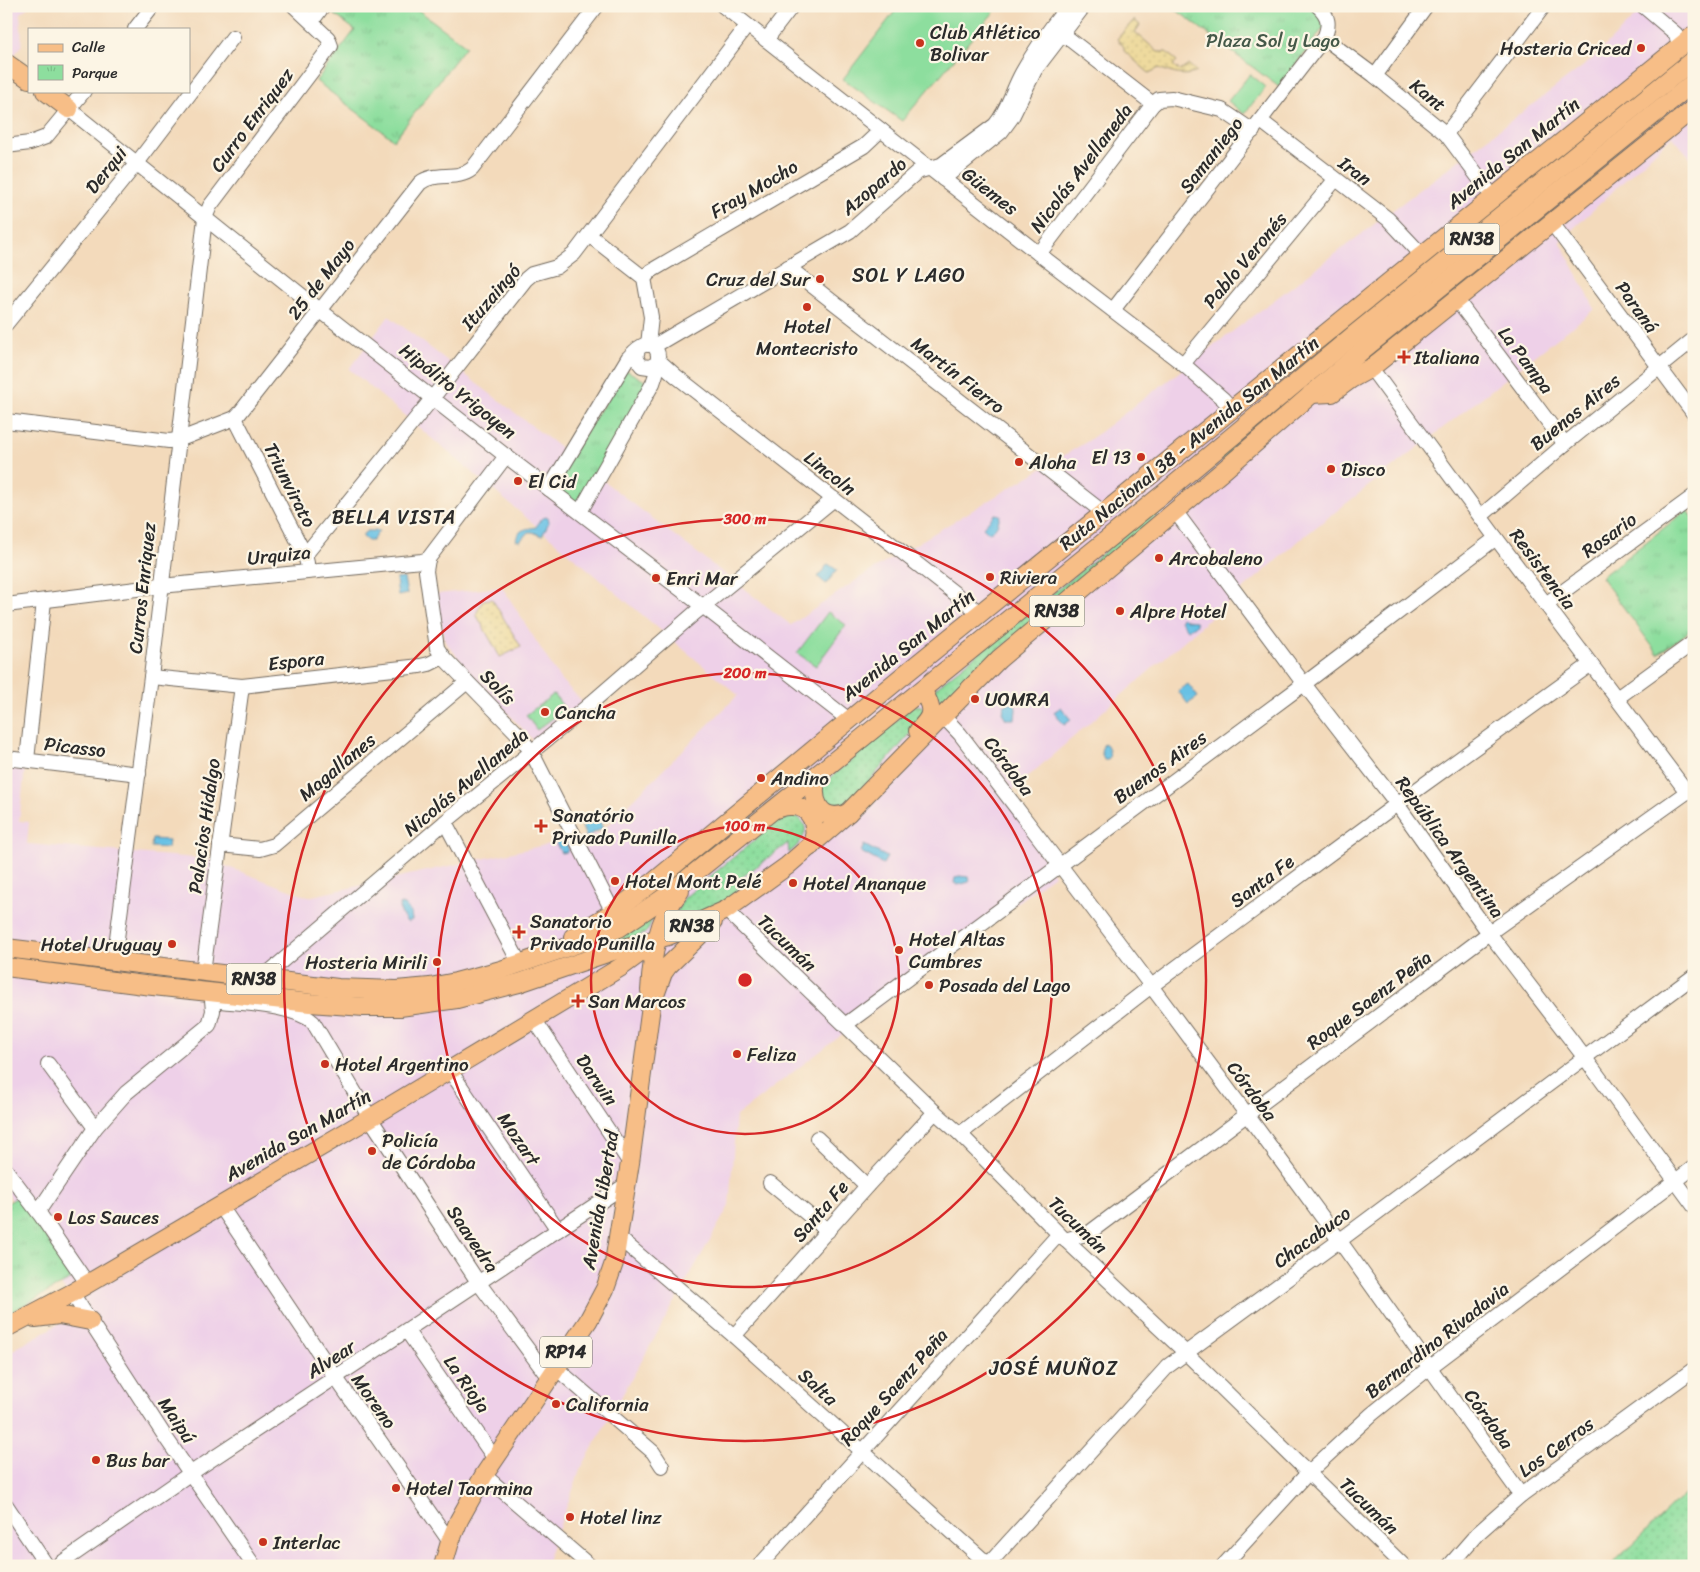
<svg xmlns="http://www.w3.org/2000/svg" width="1700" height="1572" font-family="Sriracha,sans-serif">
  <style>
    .built { fill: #eed0e8 }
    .grass { fill: url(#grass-dots); stroke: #5c8464 }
    .sand { fill: url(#sand-dots); stroke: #8c8264 }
    .park { fill: url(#park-tufts); stroke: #5c8464 }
    .garden { fill: #8dde9e; stroke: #5c8464 }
    .water { fill: #68c1e5; stroke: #4a7688 }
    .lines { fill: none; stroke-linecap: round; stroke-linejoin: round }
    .minor-casing { stroke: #71685d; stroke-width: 16 }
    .major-casing { stroke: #71685d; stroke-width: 20 }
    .minor { stroke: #fff; stroke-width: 14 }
    .major { stroke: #f7be87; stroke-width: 18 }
    .ring { fill: none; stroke: #d62828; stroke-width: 2.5 }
    .poi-dot { fill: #c8321e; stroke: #fcf5e5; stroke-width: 2 }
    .labels { text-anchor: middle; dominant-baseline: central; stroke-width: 4.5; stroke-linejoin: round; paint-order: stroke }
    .shield { fill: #fcf5e5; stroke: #6a6863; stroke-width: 1 }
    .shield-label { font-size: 18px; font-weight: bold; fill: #2b2b2b }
    .poi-label { font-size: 19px; fill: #2b2b2b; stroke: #fcf5e5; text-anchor: start }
    .park-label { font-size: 19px; fill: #445848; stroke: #fcf5e5 }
    .street-label { font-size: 19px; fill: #2b2b2b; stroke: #fcf5e5 }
    .neighbourhood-label { font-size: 20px; letter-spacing: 1px; fill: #2b2b2b; stroke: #fcf5e5 }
    .centre { fill: #d62828; stroke: #fcf5e5; stroke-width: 2.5 }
    .ring-label { font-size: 15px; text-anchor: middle; font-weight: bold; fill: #d62828; stroke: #fcf5e5; stroke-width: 4.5; stroke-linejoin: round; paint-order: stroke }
  </style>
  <defs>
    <pattern id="grass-dots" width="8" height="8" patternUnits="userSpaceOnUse" patternTransform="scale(1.25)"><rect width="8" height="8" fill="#8dde9e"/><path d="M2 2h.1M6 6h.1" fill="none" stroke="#7abf88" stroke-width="1.8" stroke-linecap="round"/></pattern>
    <pattern id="sand-dots" width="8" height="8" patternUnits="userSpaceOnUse" patternTransform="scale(1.25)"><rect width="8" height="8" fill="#eeda9e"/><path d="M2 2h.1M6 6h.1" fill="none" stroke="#cb8" stroke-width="1.8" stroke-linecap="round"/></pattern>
    <pattern id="park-tufts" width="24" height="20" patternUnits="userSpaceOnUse" patternTransform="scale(1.25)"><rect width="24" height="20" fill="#8dde9e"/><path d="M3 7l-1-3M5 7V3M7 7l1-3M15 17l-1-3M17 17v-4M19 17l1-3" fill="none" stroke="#7abf88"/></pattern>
  </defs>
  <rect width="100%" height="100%" fill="#fcf5e5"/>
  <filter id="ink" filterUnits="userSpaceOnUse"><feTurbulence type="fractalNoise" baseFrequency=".02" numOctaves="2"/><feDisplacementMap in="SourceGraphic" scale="10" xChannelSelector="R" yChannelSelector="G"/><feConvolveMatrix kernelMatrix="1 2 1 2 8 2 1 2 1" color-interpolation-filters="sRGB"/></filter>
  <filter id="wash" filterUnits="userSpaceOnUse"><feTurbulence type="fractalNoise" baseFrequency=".0096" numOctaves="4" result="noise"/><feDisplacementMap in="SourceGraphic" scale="20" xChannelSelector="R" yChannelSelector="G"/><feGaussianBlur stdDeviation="1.12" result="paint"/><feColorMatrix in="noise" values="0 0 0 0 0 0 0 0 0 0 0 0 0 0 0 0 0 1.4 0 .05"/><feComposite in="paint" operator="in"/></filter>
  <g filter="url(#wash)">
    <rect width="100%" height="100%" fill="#f3dabb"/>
    <g class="built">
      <polygon points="6,6 29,6 20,14 22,45 6,66"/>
      <polygon points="1646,6 1694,6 1694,162 1672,136 1560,241 1595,309 1302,538 1008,794 1054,875 900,990 736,1116 729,1206 580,1470 545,1566 6,1566 6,1354 78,1313 6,1190 6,842 15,842 6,841 6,766 25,769 19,821 29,822 27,844 207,859 308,897 600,833 738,695 349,369 389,316 791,625 861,577 1088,441 1590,61"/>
      <polygon points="502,587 560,679 583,702 534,741 470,673 445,641 440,617 437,594"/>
    </g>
    <g class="grass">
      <polygon points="1257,426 1259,427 1180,496 1178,496 1177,491"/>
      <polygon points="1160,507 1163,511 975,670 943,702 934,689"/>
      <polygon points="914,705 922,706 925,717 871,779 839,810 824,806 821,786"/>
      <path d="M792,814C815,825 804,841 789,853L788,843L741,878C740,884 739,889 735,893C723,904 686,920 669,925L684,898L785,815Z"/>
      <path d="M654,914L648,930L644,934C573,955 504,989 430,999C394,1004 357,1002 320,999C304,997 270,996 257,990V987L259,986C305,992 353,1000 399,997C480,992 586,956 654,914Z"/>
      <polygon points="1694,1485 1694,1566 1610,1566"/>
    </g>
    <g class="sand">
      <path d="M1134,20L1140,25L1135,32L1158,52H1166L1177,61L1173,65L1180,71L1189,65L1197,72C1183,78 1172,73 1159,68L1149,73L1124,51V47L1117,39Z"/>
      <polygon points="492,599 521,647 500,657 476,614 483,600"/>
    </g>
    <g class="park">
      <polygon points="335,6 413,6 466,46 394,140 316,81 355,30 331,12"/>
      <polygon points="1171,6 1310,6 1322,16 1324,27 1279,87"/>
      <polygon points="626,370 650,384 580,512 549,489"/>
      <polygon points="1687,510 1694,518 1694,628 1658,654 1601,577"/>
      <polygon points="19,1196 73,1278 6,1315 6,1204"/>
    </g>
    <g class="garden">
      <polygon points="899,6 999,6 902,121 843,79"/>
      <polygon points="1250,74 1266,87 1244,114 1228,101"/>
      <polygon points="828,612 846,625 816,666 797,653"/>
      <polygon points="554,694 565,709 537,730 526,715"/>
    </g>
    <g class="water">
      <path d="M995,514L1000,515C998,524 997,528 989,533L983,527Z"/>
      <path d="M548,517L549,522L542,536L533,532H528L520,541L516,540C518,529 526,529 536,527L542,518Z"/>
      <polygon points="367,531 379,531 372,541 368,541 363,537 363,534"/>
      <polygon points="828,564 837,570 826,584 818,577"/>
      <polygon points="404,578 407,594 398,596 396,579"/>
      <polygon points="1183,617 1186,620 1195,621 1196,625 1187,630 1180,620"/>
      <polygon points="1188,684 1198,697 1188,704 1178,691"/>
      <polygon points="1009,703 1015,704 1016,709 1015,719 1006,719 1003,714 1004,706"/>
      <polygon points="1061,707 1071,720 1064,725 1054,712"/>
      <path d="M1104,743L1107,745C1109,750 1111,755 1108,760H1104L1101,751Z"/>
      <polygon points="598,818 603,828 586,837 582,827 583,825"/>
      <polygon points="557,835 563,837 569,850 567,852 561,853 554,839"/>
      <polygon points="152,839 169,840 168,848 151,847"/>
      <polygon points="864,845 887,857 883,864 861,852"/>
      <polygon points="959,876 968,877 970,880 969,882 958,885 954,883 955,878"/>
      <polygon points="400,904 405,905 411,913 412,920 407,922 403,917 399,908"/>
    </g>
  </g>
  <g filter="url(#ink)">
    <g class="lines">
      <defs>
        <g id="minor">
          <polyline points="723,6 1039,254 1183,364 1223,399 1231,408"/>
          <polyline points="1643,6 1676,34 1679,46"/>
          <polyline points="312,21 323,6"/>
          <polyline points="1055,28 1153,104"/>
          <polyline points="135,29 153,6"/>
          <polyline points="1324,38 1375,76 1446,134 1493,197"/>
          <polyline points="766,40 792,6"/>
          <polyline points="1375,76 1426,6"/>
          <polyline points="69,109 321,311 506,456 709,611 849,720"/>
          <polyline points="1261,121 1388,219 1422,255"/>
          <polyline points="1446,134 1544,6"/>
          <polyline points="6,146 30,143 46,137 84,91"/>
          <polyline points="943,179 1001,132 1012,117 1035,70 1084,6"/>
          <polyline points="1552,223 1694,414"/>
          <polyline points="589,235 644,278 651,317 648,345"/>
          <polyline points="1039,254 1153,104 1159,99 1172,98 1222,110 1253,131"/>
          <polyline points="788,267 1104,513"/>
          <polyline points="644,278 651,271 864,146 881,130"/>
          <polyline points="1456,299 1565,444"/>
          <path d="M1113,310L1324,38C1330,25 1329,16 1318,6"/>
          <polyline points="6,324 137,163 233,37"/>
          <path d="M654,346L850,231L917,172L941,165L995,125C1008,110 1012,91 1022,73C1035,49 1051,27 1068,6"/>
          <polyline points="658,360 676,376 980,613"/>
          <polyline points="1183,364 1335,180"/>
          <polyline points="1371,368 1496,538 1687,792"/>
          <polyline points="235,418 305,555 307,563"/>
          <path d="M6,421L169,441L178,440L235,418L239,414L420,183C435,171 457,181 472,169L597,6"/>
          <path d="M549,489L628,358C632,354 638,347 644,345C656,341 661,355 656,364L649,367L642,366C636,360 635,355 639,348"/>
          <polyline points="1175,511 1304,684 1397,804 1489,933 1585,1058 1694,1206"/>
          <polyline points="580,512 653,383 656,374 656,364"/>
          <polyline points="1481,516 1565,444 1694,339"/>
          <polyline points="305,555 427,405 526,279 532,274 557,267 574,254 747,26"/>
          <polyline points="428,559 426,571 437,648 443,657 516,732 531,751 613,912"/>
          <polyline points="1546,604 1694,496"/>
          <polyline points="6,605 161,586 422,561 428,559 506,456"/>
          <polyline points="151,677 242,686 420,666 429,664 443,657"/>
          <polyline points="1617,698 1694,642"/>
          <path d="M943,716L960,734C1088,901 1215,1070 1339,1240C1400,1325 1460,1411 1521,1495"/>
          <polyline points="6,758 139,774"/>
          <polyline points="27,760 44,601"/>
          <polyline points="445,822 520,964"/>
          <polyline points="220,845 260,849 274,845 467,682"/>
          <polyline points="726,910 935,1112 960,1134 1059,1234 1186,1353 1404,1566"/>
          <polyline points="114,961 151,677 205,218 210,206 331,46 328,38 294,6"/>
          <polyline points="203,972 242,686"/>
          <polyline points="261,979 445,822 583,710 696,612 834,499"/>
          <polyline points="534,1019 630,1163"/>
          <polyline points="845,1025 1304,684 1496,538"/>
          <polyline points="48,1064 95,1128"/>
          <polyline points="449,1069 558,1230"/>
          <polyline points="960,1134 1150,987 1397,804 1591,664"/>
          <polyline points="817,1138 867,1186"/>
          <polyline points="6,1170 41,1216 87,1283"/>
          <polyline points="770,1183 828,1231"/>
          <polyline points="220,1205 336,1378 450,1542"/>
          <path d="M38,1212L95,1128L126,1093L209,1025L213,1011L212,1000C241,1004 292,1004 313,1022L370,1118L478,1282L549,1378"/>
          <polyline points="618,1237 734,1336 990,1566"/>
          <polyline points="1065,1240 1089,1233 1489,933 1694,787"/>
          <polyline points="72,1293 166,1438 254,1566"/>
          <polyline points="407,1331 495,1459"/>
          <polyline points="734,1336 867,1186 935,1112"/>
          <polyline points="556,1368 653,1452 662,1466"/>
          <polyline points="484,1475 590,1566"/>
          <polyline points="6,1505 47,1566"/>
          <polyline points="57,1566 191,1473 627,1184"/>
          <polyline points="759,1566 1059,1234"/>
          <polyline points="987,1566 1168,1366 1339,1241 1694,976"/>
          <polyline points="1223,1566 1308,1473 1372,1414 1429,1368 1694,1167"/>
          <polyline points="1449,1566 1477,1534 1521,1495 1694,1369"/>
        </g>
        <g id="major">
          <polyline points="6,63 29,79"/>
          <polyline points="45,91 69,109"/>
          <polyline points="1311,394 1332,393 1351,379 1371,368 1694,108"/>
          <path d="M918,731C929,719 935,713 926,697"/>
          <path d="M818,774C809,797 819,825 848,813"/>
          <path d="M775,809C780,808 785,806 790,806C813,805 819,829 811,846"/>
          <polyline points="573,937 613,912 656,880 905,674 1694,35"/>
          <polyline points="6,948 338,988 396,990 430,987 456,982 501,970 571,946 619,928 662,899 818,774 1163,494 1355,334 1694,59"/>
          <polyline points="6,967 144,985 310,1003 364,1007 400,1007 457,999 519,983 613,951 668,936 726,910 787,866 848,813 999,659 1224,470 1365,348 1694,82"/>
          <path d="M650,991C652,956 657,919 680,891"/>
          <polyline points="35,1318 59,1315 90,1321"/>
          <polyline points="6,1328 72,1293 370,1118 621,967 655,942"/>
          <polyline points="443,1566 450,1542 459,1520 484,1475 588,1321 605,1289 614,1263 618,1237 630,1163 651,1006 663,973 668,966 713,922"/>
        </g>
      </defs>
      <use href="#minor" class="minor-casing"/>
      <use href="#major" class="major-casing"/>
      <use href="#minor" class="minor"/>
      <use href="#major" class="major"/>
    </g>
  </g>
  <g class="ring">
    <circle cx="745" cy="980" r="154"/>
    <circle cx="745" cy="980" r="307"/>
    <circle cx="745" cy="980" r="461"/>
  </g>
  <g class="poi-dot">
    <circle cx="920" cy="43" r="5"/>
    <circle cx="1641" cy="48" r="5"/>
    <circle cx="820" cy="279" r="5"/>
    <circle cx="807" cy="307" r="5"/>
    <path d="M1401.5 349.5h5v5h5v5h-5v5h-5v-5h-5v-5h5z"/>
    <circle cx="1141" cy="457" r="5"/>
    <circle cx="1019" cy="462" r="5"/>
    <circle cx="1331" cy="469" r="5"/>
    <circle cx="518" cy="481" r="5"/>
    <circle cx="1159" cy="558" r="5"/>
    <circle cx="990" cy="577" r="5"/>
    <circle cx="656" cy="578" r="5"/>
    <circle cx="1120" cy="611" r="5"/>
    <circle cx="975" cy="699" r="5"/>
    <circle cx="545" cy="712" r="5"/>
    <circle cx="761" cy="778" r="5"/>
    <path d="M538.5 818.5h5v5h5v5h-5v5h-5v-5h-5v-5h5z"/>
    <circle cx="615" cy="881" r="5"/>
    <circle cx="793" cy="883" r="5"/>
    <path d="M516.5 924.5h5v5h5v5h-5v5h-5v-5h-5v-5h5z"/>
    <circle cx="172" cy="944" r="5"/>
    <circle cx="899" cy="950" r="5"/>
    <circle cx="437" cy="962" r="5"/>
    <circle cx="929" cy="985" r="5"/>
    <path d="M575.5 993.5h5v5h5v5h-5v5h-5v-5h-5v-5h5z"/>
    <circle cx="737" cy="1054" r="5"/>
    <circle cx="325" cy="1064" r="5"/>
    <circle cx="372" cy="1151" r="5"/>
    <circle cx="58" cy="1217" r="5"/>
    <circle cx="556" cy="1404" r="5"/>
    <circle cx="96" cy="1460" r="5"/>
    <circle cx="396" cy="1488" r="5"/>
    <circle cx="570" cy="1517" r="5"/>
    <circle cx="263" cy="1542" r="5"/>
  </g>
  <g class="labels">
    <g class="shield">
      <rect x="1444.5" y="223.5" width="55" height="31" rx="4"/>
      <rect x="1029.5" y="595.5" width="55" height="31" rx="4"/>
      <rect x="664.5" y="910.5" width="55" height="31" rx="4"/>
      <rect x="226.5" y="963.5" width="55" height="31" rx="4"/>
      <rect x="540" y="1336.5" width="52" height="31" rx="4"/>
    </g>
    <g class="shield-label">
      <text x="1472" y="239">RN38</text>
      <text x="1057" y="611">RN38</text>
      <text x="692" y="926">RN38</text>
      <text x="254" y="979">RN38</text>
      <text x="566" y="1352">RP14</text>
    </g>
    <g class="poi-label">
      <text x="930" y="32">Club Atlético<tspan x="930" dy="22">Bolivar</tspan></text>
      <text x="1631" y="48" text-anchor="end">Hosteria Criced</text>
      <text x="810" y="279" text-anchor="end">Cruz del Sur</text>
      <text x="807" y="326" text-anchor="middle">Hotel<tspan x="807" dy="22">Montecristo</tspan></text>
      <text x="1414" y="357">Italiana</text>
      <text x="1131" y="457" text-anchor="end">El 13</text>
      <text x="1029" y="462">Aloha</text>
      <text x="1341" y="469">Disco</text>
      <text x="528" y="481">El Cid</text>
      <text x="1169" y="558">Arcobaleno</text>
      <text x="1000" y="577">Riviera</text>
      <text x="666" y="578">Enri Mar</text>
      <text x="1130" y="611">Alpre Hotel</text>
      <text x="985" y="699">UOMRA</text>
      <text x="555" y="712">Cancha</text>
      <text x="771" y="778">Andino</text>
      <text x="552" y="815">Sanatório<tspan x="552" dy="22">Privado Punilla</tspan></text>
      <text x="625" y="881">Hotel Mont Pelé</text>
      <text x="803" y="883">Hotel Ananque</text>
      <text x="530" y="921">Sanatorio<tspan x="530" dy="22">Privado Punilla</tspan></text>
      <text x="909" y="939">Hotel Altas<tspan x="909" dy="22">Cumbres</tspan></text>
      <text x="162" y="944" text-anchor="end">Hotel Uruguay</text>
      <text x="427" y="962" text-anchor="end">Hosteria Mirili</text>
      <text x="939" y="985">Posada del Lago</text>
      <text x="588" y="1001">San Marcos</text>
      <text x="747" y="1054">Feliza</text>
      <text x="335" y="1064">Hotel Argentino</text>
      <text x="382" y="1140">Policía<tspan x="382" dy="22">de Córdoba</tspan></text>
      <text x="68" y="1217">Los Sauces</text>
      <text x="566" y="1404">California</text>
      <text x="106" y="1460">Bus bar</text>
      <text x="406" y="1488">Hotel Taormina</text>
      <text x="580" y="1517">Hotel linz</text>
      <text x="273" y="1542">Interlac</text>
    </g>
    <g class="park-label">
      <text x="1273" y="40">Plaza Sol y Lago</text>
    </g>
    <g class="street-label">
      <text transform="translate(1428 95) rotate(39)">Kant</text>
      <text transform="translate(252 120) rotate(-53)">Curro Enriquez</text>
      <text transform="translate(1513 153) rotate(-39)">Avenida San Martín</text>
      <text transform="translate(1211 155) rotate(-52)">Samaniego</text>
      <text transform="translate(1081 168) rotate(-53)">Nicolás Avellaneda</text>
      <text transform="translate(106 170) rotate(-51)">Derqui</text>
      <text transform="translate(1355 171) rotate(37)">Iran</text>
      <text transform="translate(874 186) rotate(-40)">Azopardo</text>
      <text transform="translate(754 189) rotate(-30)">Fray Mocho</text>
      <text transform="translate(990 191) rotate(38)">Güemes</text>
      <text transform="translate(1245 260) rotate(-50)">Pablo Veronés</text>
      <text transform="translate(321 279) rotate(-52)">25 de Mayo</text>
      <text transform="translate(491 297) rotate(-49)">Ituzaingó</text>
      <text transform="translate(1637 307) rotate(54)">Paraná</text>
      <text transform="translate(1526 360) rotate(53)">La Pampa</text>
      <text transform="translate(958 375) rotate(38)">Martín Fierro</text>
      <text transform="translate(458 391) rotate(38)">Hipólito Yrigoyen</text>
      <text transform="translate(1575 412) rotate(-39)">Buenos Aires</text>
      <text transform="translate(1189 443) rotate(-39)">Ruta Nacional 38 - Avenida San Martín</text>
      <text transform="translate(830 473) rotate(38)">Lincoln</text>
      <text transform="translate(290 485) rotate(63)">Triunvirato</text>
      <text transform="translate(1609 535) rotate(-36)">Rosario</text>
      <text transform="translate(279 555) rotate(-6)">Urquiza</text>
      <text transform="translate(1543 569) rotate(53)">Resistencia</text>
      <text transform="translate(142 588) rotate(-84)">Curros Enriquez</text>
      <text transform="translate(908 645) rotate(-39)">Avenida San Martín</text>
      <text transform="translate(296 661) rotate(-6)">Espora</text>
      <text transform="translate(498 687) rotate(46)">Solís</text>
      <text transform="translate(75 747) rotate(7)">Picasso</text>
      <text transform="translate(1009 766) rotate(53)">Córdoba</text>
      <text transform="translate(337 767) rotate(-40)">Magallanes</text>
      <text transform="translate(1160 767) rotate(-36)">Buenos Aires</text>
      <text transform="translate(466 782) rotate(-40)">Nicolás Avellaneda</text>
      <text transform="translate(204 826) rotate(-82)">Palacios Hidalgo</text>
      <text transform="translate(1450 847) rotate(54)">República Argentina</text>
      <text transform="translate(1262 881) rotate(-37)">Santa Fe</text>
      <text transform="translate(787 943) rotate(44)">Tucumán</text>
      <text transform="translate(1369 1000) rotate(-37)">Roque Saenz Peña</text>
      <text transform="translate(597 1080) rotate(56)">Darwin</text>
      <text transform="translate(1252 1091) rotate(53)">Córdoba</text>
      <text transform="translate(298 1135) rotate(-30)">Avenida San Martín</text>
      <text transform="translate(519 1139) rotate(56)">Mozart</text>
      <text transform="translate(600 1200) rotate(-80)">Avenida Libertad</text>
      <text transform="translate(820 1211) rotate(-49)">Santa Fe</text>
      <text transform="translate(1078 1225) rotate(44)">Tucumán</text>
      <text transform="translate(1312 1237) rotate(-36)">Chacabuco</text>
      <text transform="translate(473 1239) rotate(56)">Saavedra</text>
      <text transform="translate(1437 1340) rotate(-38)">Bernardino Rivadavia</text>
      <text transform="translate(331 1359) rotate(-33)">Alvear</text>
      <text transform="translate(467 1384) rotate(55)">La Rioja</text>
      <text transform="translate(818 1387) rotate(42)">Salta</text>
      <text transform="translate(894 1387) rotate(-48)">Roque Saenz Peña</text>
      <text transform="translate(374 1401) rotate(55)">Moreno</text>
      <text transform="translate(1489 1419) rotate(54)">Córdoba</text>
      <text transform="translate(177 1420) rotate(56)">Maipú</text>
      <text transform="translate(1556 1447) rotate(-36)">Los Cerros</text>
      <text transform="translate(1369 1506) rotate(44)">Tucumán</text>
    </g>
    <g class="neighbourhood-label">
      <text x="909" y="275">SOL Y LAGO</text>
      <text x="394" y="517">BELLA VISTA</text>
      <text x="1054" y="1368">JOSÉ MUÑOZ</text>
    </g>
  </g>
  <circle cx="745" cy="980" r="8" class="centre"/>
  <g class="ring-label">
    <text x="745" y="524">300 m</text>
    <text x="745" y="678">200 m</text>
    <text x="745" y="831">100 m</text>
  </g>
  <rect width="1700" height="1572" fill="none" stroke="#fcf5e5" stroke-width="25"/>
  <rect x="28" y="28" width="162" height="65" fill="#fcf5e5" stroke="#a8a49b"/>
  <rect x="38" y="44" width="25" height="8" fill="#f7be87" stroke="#a8a49b"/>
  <text x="72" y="52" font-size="15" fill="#2b2b2b">Calle</text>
  <rect x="38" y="65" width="25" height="15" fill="url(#park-tufts)" stroke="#a8a49b"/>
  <text x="72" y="78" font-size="15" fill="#2b2b2b">Parque</text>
</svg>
